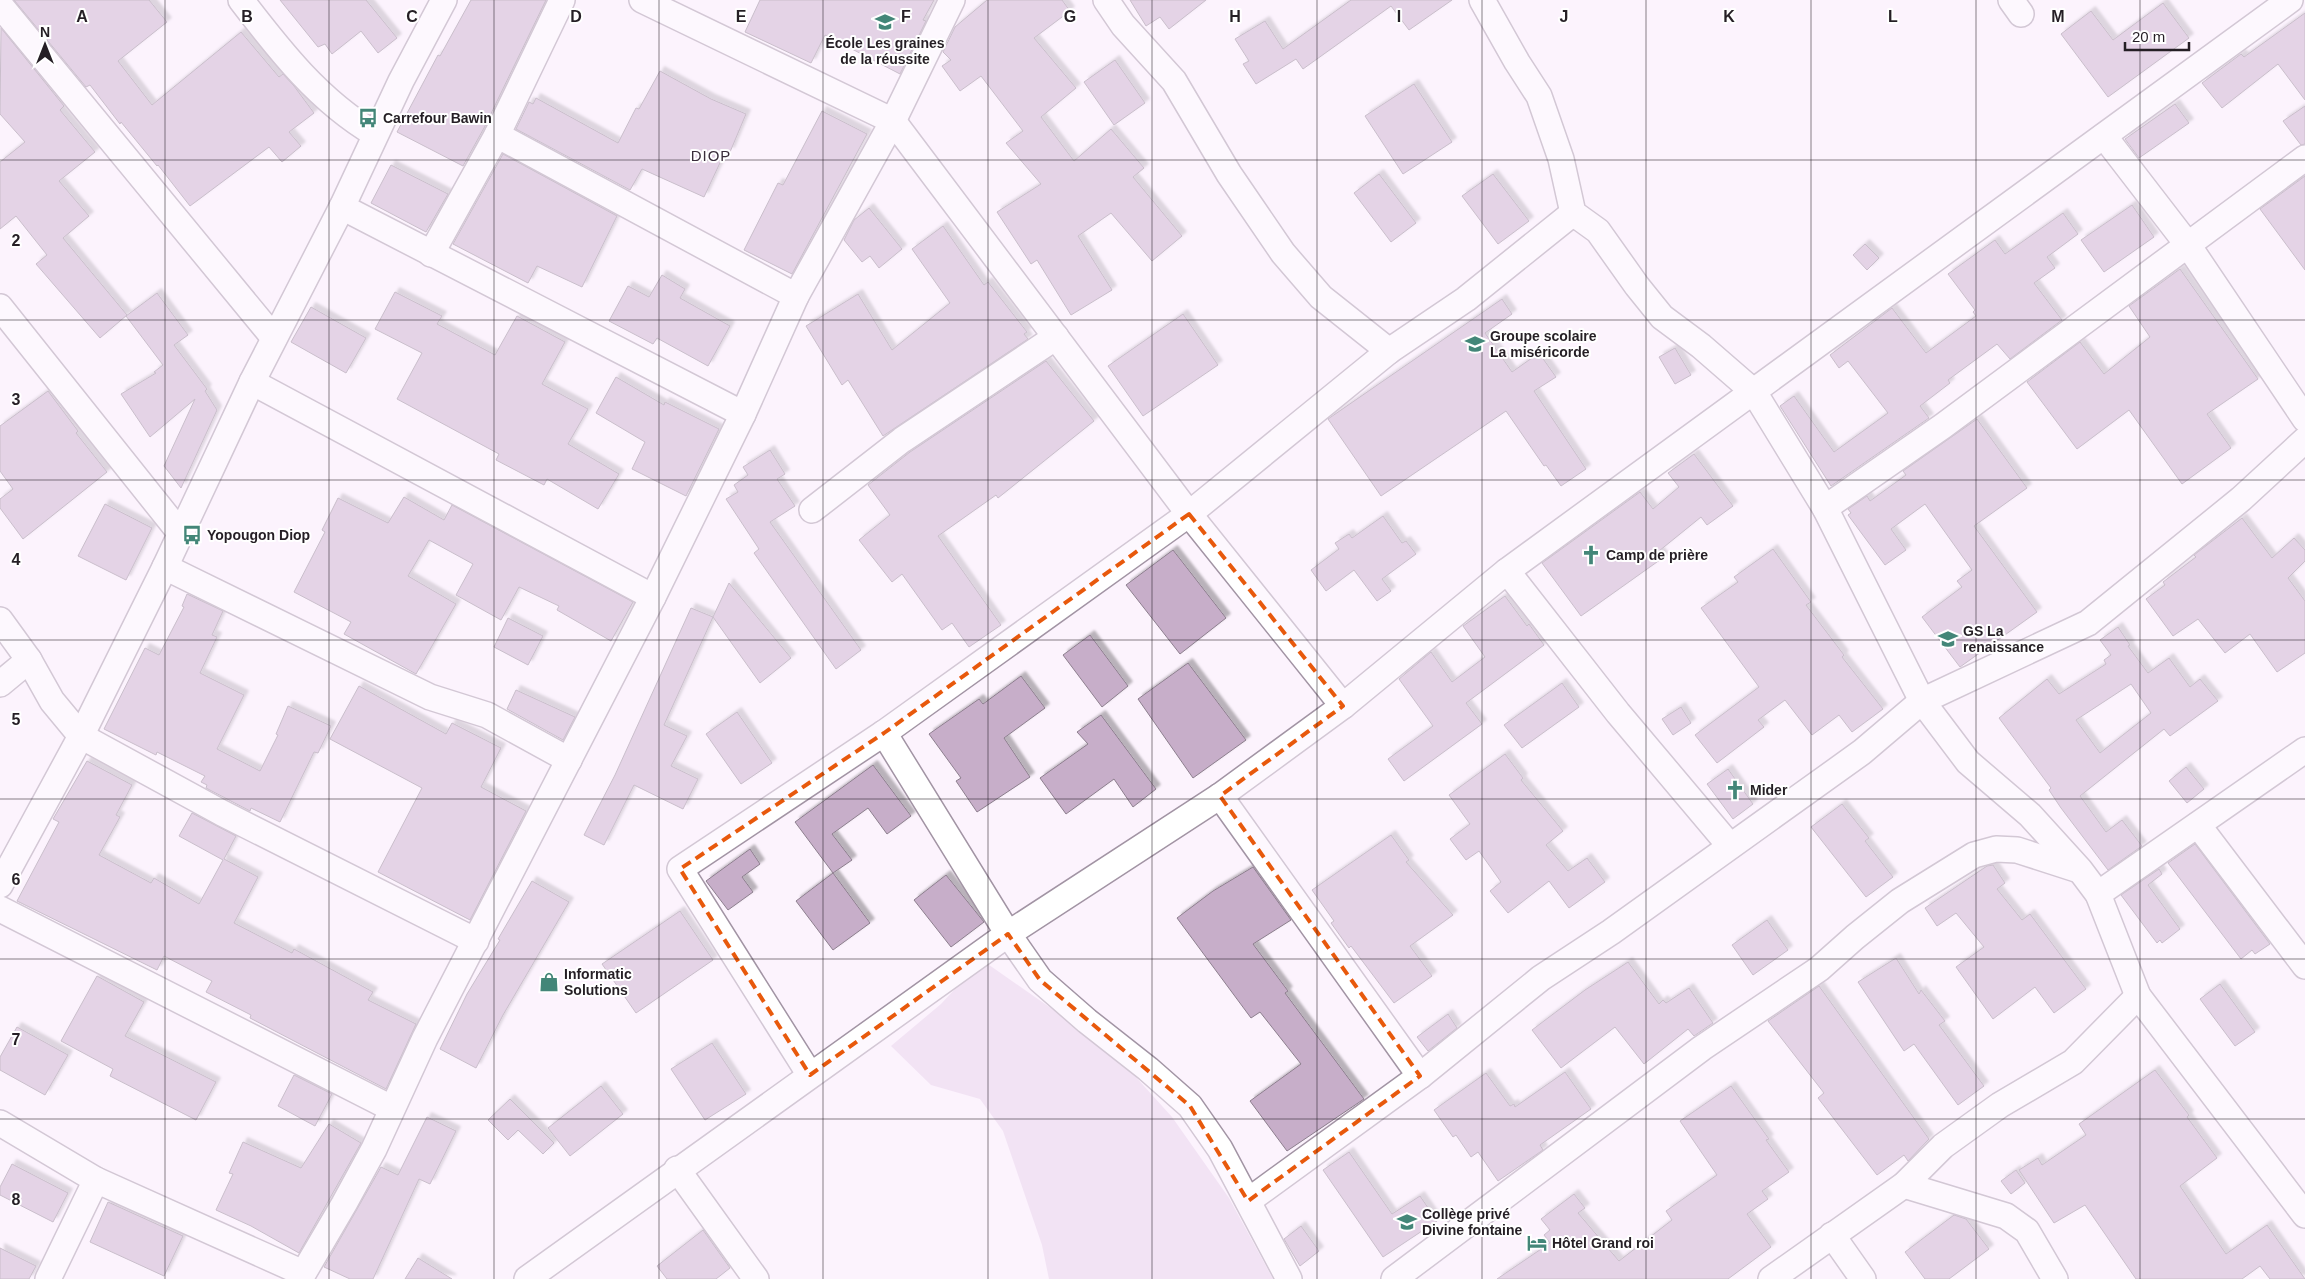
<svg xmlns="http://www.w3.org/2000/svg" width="2305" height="1279" font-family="Helvetica,sans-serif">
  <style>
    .green { fill: #e7d0e9 }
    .building { fill: #c7aec9; stroke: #8d7f8e; fill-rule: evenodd; filter: url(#shadow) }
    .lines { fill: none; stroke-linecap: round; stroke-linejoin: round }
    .street-casing { stroke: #a294a4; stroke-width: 28 }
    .street { stroke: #fff; stroke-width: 25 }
    .marked { fill: none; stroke: #e8590c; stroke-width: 4; stroke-dasharray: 10 6; stroke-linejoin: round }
    .grid { fill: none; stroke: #251f25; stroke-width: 1; stroke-opacity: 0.55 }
    .labels { text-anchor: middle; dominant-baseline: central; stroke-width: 4; stroke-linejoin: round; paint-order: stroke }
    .poi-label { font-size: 14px; font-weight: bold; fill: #251f25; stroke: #fff; text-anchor: start }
    .neighbourhood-label { font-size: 15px; letter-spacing: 1px; fill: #392d3a; stroke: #fff }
    .grid-label { font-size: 16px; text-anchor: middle; font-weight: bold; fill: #251f25; stroke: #fff; stroke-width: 4; stroke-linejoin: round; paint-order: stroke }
  </style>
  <defs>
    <filter id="shadow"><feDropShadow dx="4.5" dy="-4.5" stdDeviation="1" flood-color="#0004"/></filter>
  </defs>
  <rect width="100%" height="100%" fill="#fcf3fd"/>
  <polygon class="green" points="982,960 1088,1034 1134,1075 1172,1117 1229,1198 1273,1279 1049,1279 1042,1245 1003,1131 980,1099 931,1085 891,1046 941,1004"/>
  <g class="building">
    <polygon points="14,0 149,0 167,22 118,61 152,105 241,32 279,77 283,74 294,86 314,113 289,132 301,146 282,162 269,147 190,206 158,165 157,166 121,122 120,124 90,85 86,87"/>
    <polygon points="280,0 366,0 397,38 378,53 361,31 332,54 325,44 318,47"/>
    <polygon points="471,0 546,0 484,128 463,166 397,132 438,55 440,56"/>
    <polygon points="760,0 934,0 923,20 926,21 900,74 825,35 811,63 745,32"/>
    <polygon points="987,0 1062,0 1070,11 1034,38 1076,88 1041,117 1074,161 1111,129 1144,168 1133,177 1182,236 1152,261 1111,213 1078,236 1112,290 1071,315 1037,260 1031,264 997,212 1041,184 1006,143 1023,131 981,76 960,91 942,66 951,60 943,52 955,27"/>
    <polygon points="1130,0 1206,0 1169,29 1160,17 1146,26"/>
    <polygon points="1351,0 1452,0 1409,30 1391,6 1303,69 1296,59 1256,84 1243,64 1249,61 1235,39 1265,21 1283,49"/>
    <polygon points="2163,3 2189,38 2108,97 2061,34 2091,11 2113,40"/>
    <polygon points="2305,13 2305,100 2278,64 2222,108 2202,83 2241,54 2244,57"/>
    <polygon points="1,28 64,106 60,110 95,152 59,181 89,216 63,238 127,315 100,338 36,264 47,255 16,216 0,229 0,162 25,142 0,114"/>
    <polygon points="1115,60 1145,103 1114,125 1084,82"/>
    <polygon points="660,71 711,99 746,114 730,152 726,150 704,197 642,169 630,190 516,129 529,102 533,104 536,98 618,143 636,108 639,109"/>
    <polygon points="1414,84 1452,142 1403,174 1365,116"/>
    <polygon points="2175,104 2189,123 2139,158 2125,139"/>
    <polygon points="2305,106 2305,144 2301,145 2283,121"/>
    <polygon points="822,111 867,134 792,274 744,250 778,183 783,185"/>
    <polygon points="503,154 617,216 582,287 537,266 528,283 453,244"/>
    <polygon points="391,165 448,194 426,232 371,203"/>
    <polygon points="1379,174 1416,223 1391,242 1354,193"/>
    <polygon points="1493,174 1529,221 1498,244 1462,196"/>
    <polygon points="2305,176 2305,270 2260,209"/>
    <polygon points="2132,205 2154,237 2104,272 2081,240"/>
    <polygon points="869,208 902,249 879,268 870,256 862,262 844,240 854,220"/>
    <polygon points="2063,213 2078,234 2047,257 2055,268 2034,283 2062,320 2010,359 1997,344 1948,380 1950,383 1920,406 1929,418 1831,486 1780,406 1794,396 1834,452 1888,413 1848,361 1839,368 1830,355 1892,308 1926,353 1976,316 1973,312 1975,310 1948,274 1995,240 2005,254"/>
    <polygon points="943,226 984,285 988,282 1027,332 1024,334 1028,339 883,436 848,380 842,385 806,326 858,294 892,350 950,303 912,249"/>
    <polygon points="1865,244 1879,258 1867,270 1853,255"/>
    <polygon points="2180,269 2258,379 2207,414 2231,448 2182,484 2129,410 2077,449 2027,382 2080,342 2104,374 2150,337 2129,306"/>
    <polygon points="662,275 685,289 680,298 730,326 708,366 657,338 653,344 609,321 628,286 649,297"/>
    <polygon points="395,292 442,316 437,324 495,355 517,316 565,342 542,384 588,409 568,444 619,474 598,509 547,479 544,485 496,460 499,454 397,399 422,353 375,329"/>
    <polygon points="157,293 188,335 174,345 207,389 205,391 217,410 181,488 164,466 195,399 150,437 121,394 156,373 154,372 163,365 126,316"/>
    <polygon points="1502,299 1512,314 1485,333 1512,372 1539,353 1556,377 1534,391 1586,469 1561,486 1546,465 1544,466 1506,411 1381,496 1328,419"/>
    <polygon points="311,307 366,338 346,373 291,342"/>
    <polygon points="1183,314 1218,365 1143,416 1108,366"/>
    <polygon points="1675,348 1691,375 1675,384 1659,357"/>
    <polygon points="1046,361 1094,421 998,498 996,495 938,536 1001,625 969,647 952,623 942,630 902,574 892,582 859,540 890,515 868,485 910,452"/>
    <polygon points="616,377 664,405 665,402 719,429 686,496 632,469 645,442 596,413"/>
    <polygon points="48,391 78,431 76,433 107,472 23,539 0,508 0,499 13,489 0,471 0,426"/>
    <polygon points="1977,419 2027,488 1974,526 2037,612 1960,667 1922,617 1962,587 1957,581 1972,570 1925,504 1891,529 1906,550 1885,565 1848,515 1851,513 1848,509 1867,496 1870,501 1906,475 1903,471"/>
    <polygon points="770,450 785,474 777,479 795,506 770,522 861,650 836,669 754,553 759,549 726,499 738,492 734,485 748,475 743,467"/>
    <polygon points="1694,454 1733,506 1707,525 1701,517 1659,551 1664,557 1581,616 1542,563 1640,492 1653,509 1679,487 1668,473"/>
    <polygon points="404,497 444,520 452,505 633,602 611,641 557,610 559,606 519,587 501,620 456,595 473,564 429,540 408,576 456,604 416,674 344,634 351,622 294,592 325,532 322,530 338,498 388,523"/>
    <polygon points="105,504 152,528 126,580 78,556"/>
    <polygon points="1383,516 1402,543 1406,541 1416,554 1382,579 1391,591 1377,601 1354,570 1326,591 1311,570 1339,549 1335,543 1349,534 1352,538"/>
    <polygon points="2242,518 2272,558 2294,538 2305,550 2305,561 2288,578 2305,601 2305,653 2277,672 2250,634 2225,653 2198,619 2173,636 2146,599 2165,585 2163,582 2196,557 2194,555"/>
    <polygon points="1773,549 1811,602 1806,605 1844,655 1842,657 1883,709 1852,732 1839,715 1812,735 1785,700 1758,720 1764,727 1717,763 1695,735 1759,687 1701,608 1738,582 1734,577"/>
    <polygon points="1173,550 1226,618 1180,654 1126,585"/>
    <polygon points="729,583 791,658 760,683 713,617"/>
    <polygon points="187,594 223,611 212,635 217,637 200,673 244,695 217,749 260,771 278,735 276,734 288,706 331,726 318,753 314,752 280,822 251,808 250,811 206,788 207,785 201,782 205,776 157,752 156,755 104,729 145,648 159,655 184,607 182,606"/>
    <polygon points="1505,596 1527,626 1529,624 1544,645 1466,703 1482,724 1404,781 1388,759 1433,726 1399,679 1431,652 1452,682 1485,657 1463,626"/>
    <polygon points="691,608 713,617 664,725 687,736 671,766 698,779 683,809 634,785 604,845 584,835 615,775"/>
    <polygon points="508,618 543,636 528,665 494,647"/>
    <path d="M2118,627L2130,645L2128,646L2148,673L2169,658L2190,687L2200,679L2218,701L2170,736L2164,729L2080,796L2106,832L2122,820L2142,846L2108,870L2061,808L2049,790L2051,788L1999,718L2047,679L2059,694L2106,664L2104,660L2111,655L2100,640ZM2131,684L2151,713L2100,753L2076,720Z"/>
    <polygon points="1090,635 1128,686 1102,707 1063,655"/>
    <polygon points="1188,663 1246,740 1193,778 1138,699"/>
    <polygon points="1021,676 1045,708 1004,738 1030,777 977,812 956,781 961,778 929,734 979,699 983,704"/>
    <polygon points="1562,683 1579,707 1522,748 1504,725"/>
    <polygon points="359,686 446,734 452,723 501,748 481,787 526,811 470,920 378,872 422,788 330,739"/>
    <polygon points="516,690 575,717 563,740 507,709"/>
    <polygon points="1681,707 1691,723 1673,735 1662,719"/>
    <polygon points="737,712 772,763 741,784 706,734"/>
    <polygon points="1101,715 1156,789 1133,807 1114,779 1066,814 1040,778 1088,744 1077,732"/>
    <polygon points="1505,754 1523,778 1521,780 1563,831 1546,845 1568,871 1587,858 1605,882 1569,908 1549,881 1508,913 1490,891 1501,882 1479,851 1466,860 1450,839 1470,824 1449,795"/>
    <polygon points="87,761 132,785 116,815 120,817 99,855 151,883 154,878 199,904 223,860 179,836 192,813 236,836 224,859 258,877 234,923 292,953 294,949 373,992 368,1000 416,1024 386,1089 250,1018 251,1015 206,992 212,981 164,956 157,970 17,901 59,822 53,819"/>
    <polygon points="873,765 911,816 887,834 868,808 832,834 852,860 833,873 795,822"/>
    <polygon points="2186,767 2204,789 2187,803 2169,781"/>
    <polygon points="1728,769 1753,804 1733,819 1707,784"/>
    <polygon points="1842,804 1869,838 1865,841 1893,877 1866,897 1811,827"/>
    <polygon points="1391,835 1409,860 1406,862 1453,915 1410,946 1432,976 1394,1003 1351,946 1349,948 1331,923 1334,921 1312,890"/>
    <polygon points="2195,844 2270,944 2255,954 2252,950 2241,959 2168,863"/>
    <polygon points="750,849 760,864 742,877 753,892 728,910 706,881"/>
    <polygon points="1993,865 2005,883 1997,889 2022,920 2030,914 2086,989 2054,1013 2035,987 1993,1019 1956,967 1984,947 1956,913 1937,926 1925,908 1987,866"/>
    <polygon points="1253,867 1291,920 1253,944 1288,991 1285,993 1364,1099 1287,1151 1250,1101 1301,1064 1260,1012 1251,1018 1177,918 1213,891"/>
    <polygon points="2159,869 2162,874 2148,885 2180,929 2162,943 2160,940 2157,943 2121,895"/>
    <polygon points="833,873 870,923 833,950 796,901"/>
    <polygon points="946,875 984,922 951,947 914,900"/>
    <polygon points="532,881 569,902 503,1015 476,1068 440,1049 467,994 500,940 498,939"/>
    <polygon points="680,911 713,960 636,1013 602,964"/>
    <polygon points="1767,920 1788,950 1753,975 1732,945"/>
    <polygon points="1896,958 1919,994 1921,990 1945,1021 1939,1025 1984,1086 1958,1105 1914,1044 1904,1051 1858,982"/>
    <polygon points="1628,962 1659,1004 1663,1000 1666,1003 1689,988 1713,1023 1694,1036 1688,1029 1644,1064 1615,1027 1561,1068 1532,1030 1585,990"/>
    <polygon points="97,976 144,1002 125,1036 216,1082 196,1120 110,1076 113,1069 61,1041"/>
    <polygon points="2220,984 2255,1032 2235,1046 2200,999"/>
    <polygon points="1819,986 1929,1139 1908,1161 1904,1155 1877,1175 1818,1098 1824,1093 1768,1021"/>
    <polygon points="1448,1014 1457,1028 1428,1051 1417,1037"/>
    <polygon points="17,1027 68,1055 45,1095 0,1070 0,1057"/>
    <polygon points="712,1043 746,1094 705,1120 671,1069"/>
    <polygon points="2155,1070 2189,1115 2187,1117 2217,1158 2180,1186 2226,1254 2267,1225 2305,1279 2270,1279 2260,1266 2242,1279 2136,1279 2085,1205 2054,1223 2019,1170 2038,1158 2042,1165 2086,1135 2079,1124"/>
    <polygon points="1565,1072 1591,1109 1540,1145 1543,1150 1498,1181 1478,1152 1471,1157 1456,1135 1453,1137 1434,1110 1486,1073 1510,1106 1514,1104 1515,1107"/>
    <polygon points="294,1075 332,1094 315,1126 278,1106"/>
    <polygon points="601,1086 623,1114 570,1156 548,1128"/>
    <polygon points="1731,1086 1769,1139 1766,1140 1789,1172 1762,1191 1768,1199 1747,1214 1771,1247 1728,1279 1497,1279 1550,1243 1544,1235 1550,1230 1541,1219 1574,1194 1585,1208 1578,1213 1619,1261 1672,1220 1666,1211 1717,1175 1680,1121"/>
    <polygon points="510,1099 554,1143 543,1154 518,1130 508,1140 488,1120"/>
    <polygon points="427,1117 456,1131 430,1184 419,1179 373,1279 350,1279 324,1267 381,1167 398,1175"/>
    <polygon points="329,1124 361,1143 299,1253 251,1226 216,1210 233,1174 229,1173 243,1142 301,1168"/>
    <polygon points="1349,1152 1392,1214 1420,1196 1437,1221 1383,1257 1323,1170"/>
    <polygon points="12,1164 68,1193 53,1222 0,1195 0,1187"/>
    <polygon points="2016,1170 2025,1183 2011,1194 2001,1181"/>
    <polygon points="108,1202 183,1236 164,1276 90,1242"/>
    <polygon points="1954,1215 1966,1219 1989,1249 1949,1279 1925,1279 1905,1252"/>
    <polygon points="1301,1226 1319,1251 1300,1266 1284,1239"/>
    <polygon points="703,1230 730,1268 716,1279 667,1279 657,1266"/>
    <polygon points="0,1248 36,1266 29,1279 0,1279"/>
    <polygon points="418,1258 452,1279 405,1279"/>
  </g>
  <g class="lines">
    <defs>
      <g id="street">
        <path d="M241,0C280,51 319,101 375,134"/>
        <polyline points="642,0 893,121 1189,514 1343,706"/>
        <polyline points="1106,0 1123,25 1174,81 1229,174 1283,253 1321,297 1389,351"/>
        <polyline points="1482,0 1517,62 1539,96 1561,159 1573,213 1598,231 1637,286 1662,317 1701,346 1754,392 1825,508 1922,701 1968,762 2030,815 2080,870 2098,894 2138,996 2305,1215"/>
        <polyline points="2011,0 2021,14"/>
        <polyline points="0,5 274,338"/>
        <polyline points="497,135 796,296"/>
        <polyline points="2104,136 2188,245 2305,419"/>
        <polyline points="342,207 743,414"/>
        <polyline points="431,254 497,135 562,0"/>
        <polyline points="0,307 181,534"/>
        <polyline points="252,382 653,597"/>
        <polyline points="1825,508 1943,426 2305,158"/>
        <polyline points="812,510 902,440 1056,337"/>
        <polyline points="165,567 430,697 487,715 569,760"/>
        <polyline points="1507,571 1618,713 1730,846"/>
        <polyline points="0,620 29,660 52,701 81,736 222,813 476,941"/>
        <polyline points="0,684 29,660"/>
        <polyline points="884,733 1008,934 1040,980 1087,1021 1148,1069 1190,1106 1220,1149 1289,1279"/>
        <polyline points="1220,796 1420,1076"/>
        <polyline points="2198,825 2305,966"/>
        <polyline points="0,885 81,736 165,567 252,382 342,207 401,81 444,0"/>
        <polyline points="2098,894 2305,750"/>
        <polyline points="0,909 391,1108"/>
        <polyline points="810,1075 680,869 884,733 1189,514 1389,351 1466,299 1573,213"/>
        <polyline points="0,1123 96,1180 303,1273"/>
        <polyline points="677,1169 756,1279"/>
        <polyline points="1904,1185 2006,1216 2027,1231 2055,1279"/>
        <polyline points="1248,1201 1420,1076 1541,978 1611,932 1862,752 1922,701 2088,623 2241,499 2305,440"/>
        <polyline points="1832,1235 1863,1279"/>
        <polyline points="48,1279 96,1180"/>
        <polyline points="300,1279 344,1204 374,1149 425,1038 653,597 743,414 796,296 893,121 952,0"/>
        <polyline points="527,1279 1008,934 1220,796 1343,706 1507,571 2290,0"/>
        <polyline points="1394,1279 1702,1048 1819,969 1855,937 1900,901 1974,855 1996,849 2017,850 2076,869"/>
        <polyline points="1771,1279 1904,1185 1943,1146 2000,1105 2073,1062 2138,996"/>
      </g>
    </defs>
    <use href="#street" class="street-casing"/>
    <use href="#street" class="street"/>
  </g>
  <path d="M0 0H2305V1279H0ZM1189,514L1343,706L1220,796L1420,1076L1248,1201L1190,1106L1040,980L1008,934L810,1075L680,869L884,733Z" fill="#fcf3fd" fill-opacity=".55" fill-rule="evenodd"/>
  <path class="marked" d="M1189,514L1343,706L1220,796L1420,1076L1248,1201L1190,1106L1040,980L1008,934L810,1075L680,869L884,733Z"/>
  <path class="grid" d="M165,0V1279M329,0V1279M494,0V1279M659,0V1279M823,0V1279M988,0V1279M1152,0V1279M1317,0V1279M1482,0V1279M1646,0V1279M1811,0V1279M1976,0V1279M2140,0V1279M0,160H2305M0,320H2305M0,480H2305M0,640H2305M0,799H2305M0,959H2305M0,1119H2305"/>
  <defs>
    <symbol id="school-bare" viewBox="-9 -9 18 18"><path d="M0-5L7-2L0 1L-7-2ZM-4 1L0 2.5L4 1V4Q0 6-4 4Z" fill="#438678" stroke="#fff" stroke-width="2.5" paint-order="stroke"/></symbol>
    <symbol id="bus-bare" viewBox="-9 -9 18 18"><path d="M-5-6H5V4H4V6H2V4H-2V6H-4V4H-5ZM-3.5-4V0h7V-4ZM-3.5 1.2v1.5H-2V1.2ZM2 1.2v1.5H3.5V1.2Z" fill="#438678" stroke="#fff" stroke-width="2.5" paint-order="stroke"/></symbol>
    <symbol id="church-bare" viewBox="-9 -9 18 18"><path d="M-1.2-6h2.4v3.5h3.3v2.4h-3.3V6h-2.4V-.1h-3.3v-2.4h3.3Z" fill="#438678" stroke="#fff" stroke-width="2.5" paint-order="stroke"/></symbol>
    <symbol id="shop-bare" viewBox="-9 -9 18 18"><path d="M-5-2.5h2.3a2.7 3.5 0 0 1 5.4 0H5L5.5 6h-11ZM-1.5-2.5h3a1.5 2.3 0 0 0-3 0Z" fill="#438678" stroke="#fff" stroke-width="2.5" paint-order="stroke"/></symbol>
    <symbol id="hotel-bare" viewBox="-9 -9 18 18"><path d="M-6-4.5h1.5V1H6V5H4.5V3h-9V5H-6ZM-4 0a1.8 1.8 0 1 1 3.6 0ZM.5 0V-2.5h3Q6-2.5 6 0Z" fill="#438678" stroke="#fff" stroke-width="2.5" paint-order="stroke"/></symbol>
  </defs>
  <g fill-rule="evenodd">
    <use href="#school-bare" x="871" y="8" width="28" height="28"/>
    <use href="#bus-bare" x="354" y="104" width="28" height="28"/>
    <use href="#school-bare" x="1461" y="330" width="28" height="28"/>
    <use href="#bus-bare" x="178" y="521" width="28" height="28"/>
    <use href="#church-bare" x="1577" y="541" width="28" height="28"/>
    <use href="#school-bare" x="1934" y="625" width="28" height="28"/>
    <use href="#church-bare" x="1721" y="776" width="28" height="28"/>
    <use href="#shop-bare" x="535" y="968" width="28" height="28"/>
    <use href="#school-bare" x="1393" y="1208" width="28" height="28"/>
    <use href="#hotel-bare" x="1523" y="1229" width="28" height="28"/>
  </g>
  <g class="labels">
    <g class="poi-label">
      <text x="885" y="43" text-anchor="middle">École Les graines<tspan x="885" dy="16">de la réussite</tspan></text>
      <text x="383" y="118">Carrefour Bawin</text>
      <text x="1490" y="336">Groupe scolaire<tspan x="1490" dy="16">La miséricorde</tspan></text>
      <text x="207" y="535">Yopougon Diop</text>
      <text x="1606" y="555">Camp de prière</text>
      <text x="1963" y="631">GS La<tspan x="1963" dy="16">renaissance</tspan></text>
      <text x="1750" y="790">Mider</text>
      <text x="564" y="974">Informatic<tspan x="564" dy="16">Solutions</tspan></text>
      <text x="1422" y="1214">Collège privé<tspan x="1422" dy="16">Divine fontaine</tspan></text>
      <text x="1552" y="1243">Hôtel Grand roi</text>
    </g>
    <g class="neighbourhood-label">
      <text x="711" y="155">DIOP</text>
    </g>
  </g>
  <g class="grid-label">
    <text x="82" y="22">A</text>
    <text x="247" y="22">B</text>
    <text x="412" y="22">C</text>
    <text x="576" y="22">D</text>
    <text x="741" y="22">E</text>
    <text x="906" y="22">F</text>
    <text x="1070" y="22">G</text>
    <text x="1235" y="22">H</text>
    <text x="1399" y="22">I</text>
    <text x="1564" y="22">J</text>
    <text x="1729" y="22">K</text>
    <text x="1893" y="22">L</text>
    <text x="2058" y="22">M</text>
    <text x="16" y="246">2</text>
    <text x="16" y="405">3</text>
    <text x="16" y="565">4</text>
    <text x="16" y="725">5</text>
    <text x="16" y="885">6</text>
    <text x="16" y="1045">7</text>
    <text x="16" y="1205">8</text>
  </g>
  <g transform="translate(45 45)" stroke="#ffffff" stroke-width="4" paint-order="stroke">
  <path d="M0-4L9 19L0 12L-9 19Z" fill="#251f25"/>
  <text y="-8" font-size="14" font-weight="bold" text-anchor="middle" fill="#251f25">N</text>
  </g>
  <path d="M2125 42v8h64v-8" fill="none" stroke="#251f25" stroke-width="2.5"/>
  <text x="2132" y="42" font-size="15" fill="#251f25" stroke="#ffffff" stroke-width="4" paint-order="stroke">20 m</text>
</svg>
